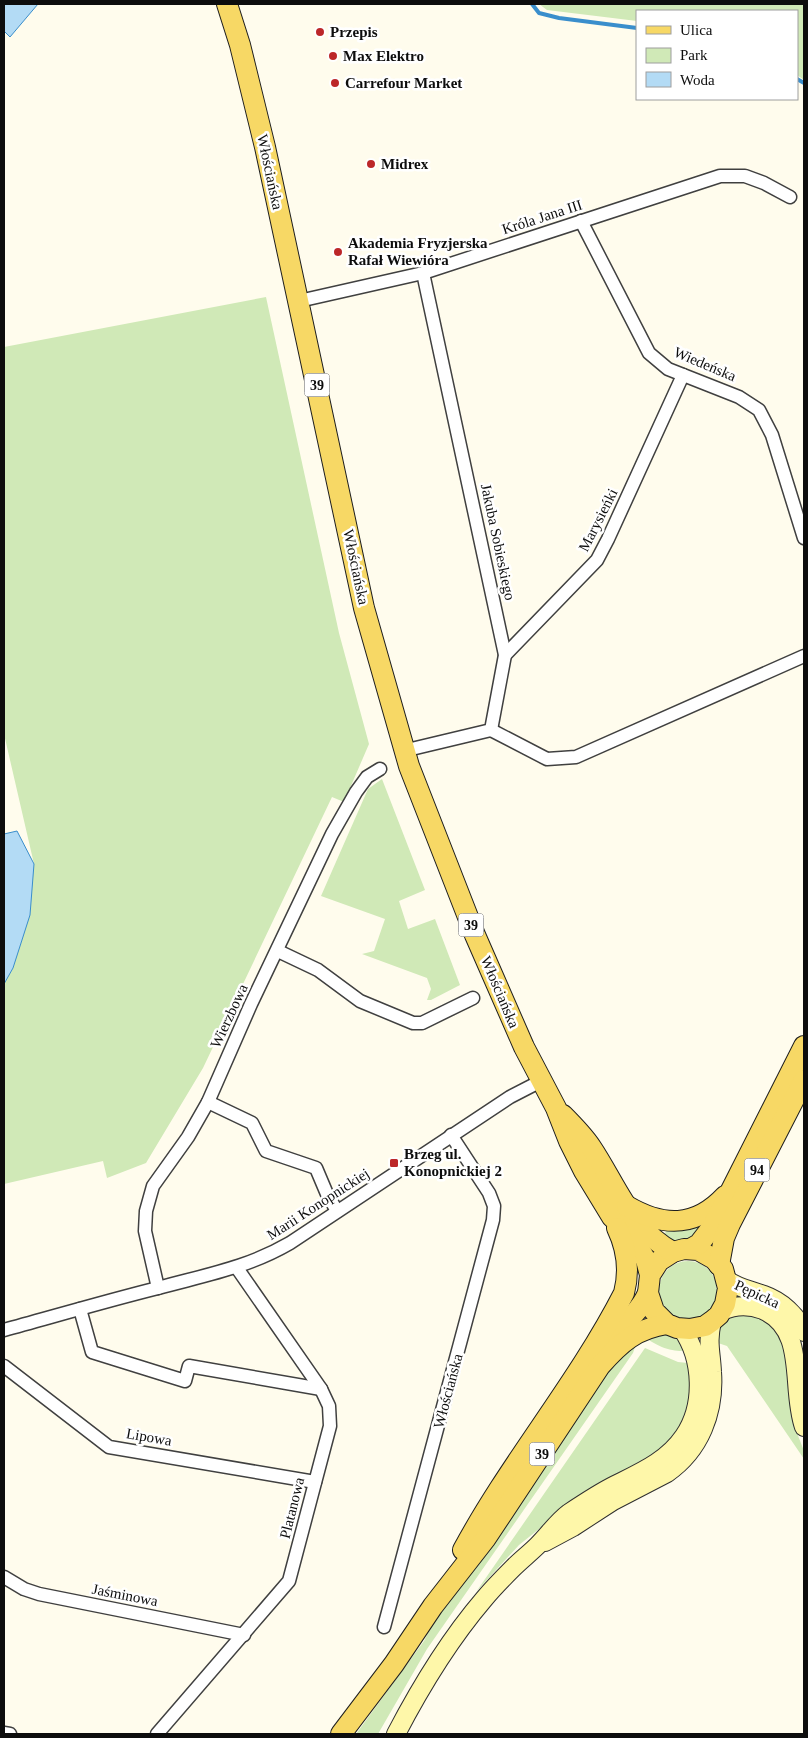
<svg xmlns="http://www.w3.org/2000/svg" width="808" height="1738" font-family="Georgia,serif">
  <style>
    .green { fill: #d0e9b7 }
    .water { fill: #b3dbf5; stroke: #3a8ecc }
    .lines { fill: none; stroke-linecap: round; stroke-linejoin: round }
    .stream { stroke: #3a8ecc; stroke-width: 4 }
    .street-casing { stroke: #404040; stroke-width: 15 }
    .secondary-casing { stroke: #2f2f2f; stroke-width: 20 }
    .primary-casing { stroke: #1e1e1e; stroke-width: 22 }
    .street { stroke: #fff; stroke-width: 12 }
    .secondary { stroke: #fef7a9; stroke-width: 18 }
    .primary { stroke: #f7d865; stroke-width: 20 }
    .poi-dot { fill: #bc2729; stroke: #fff; stroke-width: 2 }
    .labels { text-anchor: middle; dominant-baseline: central; stroke-width: 5; stroke-linejoin: round; paint-order: stroke }
    .shield { fill: #fff; stroke: #565656; stroke-width: 1 }
    .shield-label { font-size: 14px; font-weight: bold; fill: #0d0d0d }
    .poi-label { font-size: 15px; font-weight: bold; fill: #0d0d0d; stroke: #fff; text-anchor: start }
    .street-label { font-size: 15px; fill: #0d0d0d; stroke: #fff }
  </style>
  <rect width="100%" height="100%" fill="#fffced"/>
  <g class="green">
    <polygon points="539,4 804,4 804,80 797,75 797,11 637,11 637,21 547,10"/>
    <polygon points="266,297 339,633 369,744 344,802 332,797 203,1068 146,1163 107,1178 103,1161 4,1184 4,984 13,968 34,864 4,734 4,347"/>
    <polygon points="382,779 425,890 399,901 408,929 435,919 460,985 431,1000 427,1000 431,989 427,978 362,954 374,951 385,919 321,896 368,789"/>
    <polygon points="707,1219 703,1231 686,1243 663,1239 667,1228"/>
    <circle cx="688" cy="1290" r="29"/>
    <path d="M748,1313L774,1322L788,1347L790,1397L797,1433L804,1451V1459L727,1346L715,1342C720,1318 724,1317 748,1313Z"/>
    <path d="M656,1332L675,1336L685,1350C675,1354 650,1344 644,1335Z"/>
    <polygon points="632,1342 635,1347 633,1353 427,1649 378,1734 356,1734 424,1641 436,1617 600,1373"/>
    <polygon points="645,1348 678,1362 688,1363 691,1374 691,1397 684,1420 675,1438 661,1453 569,1505 519,1545 476,1592"/>
  </g>
  <g class="water">
    <polygon points="4,4 38,4 10,37 4,31"/>
    <polygon points="17,831 34,864 30,915 13,968 4,984 4,834"/>
  </g>
  <g class="lines">
    <g class="stream">
      <polyline points="532,4 539,13 559,18 637,28"/>
      <polyline points="797,79 804,83"/>
    </g>
    <defs>
      <g id="street">
        <polyline points="581,221 649,353 668,369 739,397 759,410 772,435 804,538"/>
        <polyline points="299,301 423,273 720,176 745,176 764,183 790,197"/>
        <polyline points="505,655 597,560 608,539 683,375"/>
        <polyline points="491,730 547,759 576,757 804,656"/>
        <polyline points="403,751 491,730 505,655 423,273"/>
        <polyline points="278,951 318,970 360,1001 413,1023 422,1023 473,998"/>
        <polyline points="208,1102 252,1123 266,1151 316,1168 327,1194 337,1211"/>
        <polyline points="158,1288 145,1231 146,1211 153,1186 188,1137 208,1102 251,1004 332,834 356,792 367,777 380,769"/>
        <polyline points="80,1309 92,1352 185,1381 189,1366 321,1389"/>
        <path d="M4,1330C55,1316 106,1301 158,1288C205,1275 247,1268 290,1243L510,1097L541,1081"/>
        <polyline points="4,1366 109,1447 315,1482"/>
        <polyline points="4,1577 24,1589 39,1594 244,1635"/>
        <polyline points="384,1627 493,1220 494,1206 489,1193 451,1135"/>
        <polyline points="4,1733 10,1734"/>
        <polyline points="157,1734 289,1581 330,1426 329,1406 321,1389 237,1268"/>
      </g>
      <g id="secondary">
        <path d="M727,1280C738,1288 750,1290 764,1295C781,1301 797,1315 804,1332"/>
        <path d="M722,1311C735,1305 750,1305 763,1310C808,1330 790,1387 804,1427"/>
        <path d="M545,1542L573,1527L613,1501L667,1473C700,1450 715,1412 712,1372C711,1351 707,1343 712,1321"/>
        <path d="M396,1734C421,1686 449,1640 484,1599C493,1588 503,1578 513,1568C521,1560 530,1553 538,1545C549,1534 557,1522 569,1513C584,1503 599,1493 615,1485C641,1472 667,1461 684,1436C705,1405 703,1359 682,1329"/>
      </g>
      <g id="primary">
        <polyline points="227,4 240,45 265,147 364,608 409,766 475,935 524,1047 556,1108 569,1141 584,1171 612,1217 629,1233 646,1260 650,1275 648,1293 654,1311 667,1324 677,1328 690,1329 705,1326 712,1321 719,1315 725,1304 728,1288 723,1269 714,1259 698,1250 684,1249 673,1252 659,1261 650,1275"/>
        <path d="M563,1115C573,1125 583,1135 591,1147C616,1184 631,1230 673,1252"/>
        <path d="M627,1206C663,1227 695,1228 725,1196"/>
        <polyline points="690,1249 699,1244 713,1226 804,1046"/>
        <polyline points="719,1265 724,1238 730,1224 804,1080"/>
        <path d="M601,1344C618,1327 638,1316 648,1293"/>
        <path d="M463,1550C511,1461 578,1383 624,1293C630,1270 627,1249 617,1228"/>
        <path d="M341,1734L394,1664L433,1606L486,1538L600,1366C621,1342 636,1329 667,1324"/>
      </g>
    </defs>
    <use href="#street" class="street-casing"/>
    <use href="#secondary" class="secondary-casing"/>
    <use href="#primary" class="primary-casing"/>
    <use href="#street" class="street"/>
    <use href="#secondary" class="secondary"/>
    <use href="#primary" class="primary"/>
  </g>
  <g class="poi-dot">
    <circle cx="320" cy="32" r="5"/>
    <circle cx="333" cy="56" r="5"/>
    <circle cx="335" cy="83" r="5"/>
    <circle cx="371" cy="164" r="5"/>
    <circle cx="338" cy="252" r="5"/>
    <rect x="389" y="1158" width="10" height="10" rx="2.5"/>
  </g>
  <g class="labels">
    <g class="shield">
      <rect x="304.5" y="373.5" width="25" height="23" rx="4"/>
      <rect x="458.5" y="913.5" width="25" height="23" rx="4"/>
      <rect x="744.5" y="1158.5" width="25" height="23" rx="4"/>
      <rect x="529.5" y="1442.5" width="25" height="23" rx="4"/>
    </g>
    <g class="shield-label">
      <text x="317" y="385">39</text>
      <text x="471" y="925">39</text>
      <text x="757" y="1170">94</text>
      <text x="542" y="1454">39</text>
    </g>
    <g class="poi-label">
      <text x="330" y="32">Przepis</text>
      <text x="343" y="56">Max Elektro</text>
      <text x="345" y="83">Carrefour Market</text>
      <text x="381" y="164">Midrex</text>
      <text x="348" y="243">Akademia Fryzjerska<tspan x="348" dy="17">Rafał Wiewióra</tspan></text>
      <text x="404" y="1154">Brzeg ul.<tspan x="404" dy="17">Konopnickiej 2</tspan></text>
    </g>
    <g class="street-label">
      <text transform="translate(270 172) rotate(78)">Włościańska</text>
      <text transform="translate(542 217) rotate(-18)">Króla Jana III</text>
      <text transform="translate(705 364) rotate(23)">Wiedeńska</text>
      <text transform="translate(598 520) rotate(-63)">Marysieńki</text>
      <text transform="translate(498 542) rotate(78)">Jakuba Sobieskiego</text>
      <text transform="translate(356 567) rotate(78)">Włościańska</text>
      <text transform="translate(500 992) rotate(67)">Włościańska</text>
      <text transform="translate(229 1016) rotate(-65)">Wierzbowa</text>
      <text transform="translate(318 1204) rotate(-33)">Marii Konopnickiej</text>
      <text transform="translate(757 1294) rotate(25)">Pępicka</text>
      <text transform="translate(448 1391) rotate(-75)">Włościańska</text>
      <text transform="translate(149 1437) rotate(10)">Lipowa</text>
      <text transform="translate(292 1508) rotate(-76)">Platanowa</text>
      <text transform="translate(125 1595) rotate(11)">Jaśminowa</text>
    </g>
  </g>
  <rect width="808" height="1738" fill="none" stroke="#0d0d0d" stroke-width="10"/>
  <rect x="636" y="10" width="162" height="90" fill="#ffffff" stroke="#9e9e9e"/>
  <rect x="646" y="26" width="25" height="8" fill="#f7d865" stroke="#9e9e9e"/>
  <text x="680" y="35" font-size="15" fill="#0d0d0d">Ulica</text>
  <rect x="646" y="48" width="25" height="15" fill="#d0e9b7" stroke="#9e9e9e"/>
  <text x="680" y="60" font-size="15" fill="#0d0d0d">Park</text>
  <rect x="646" y="72" width="25" height="15" fill="#b3dbf5" stroke="#9e9e9e"/>
  <text x="680" y="85" font-size="15" fill="#0d0d0d">Woda</text>
</svg>
